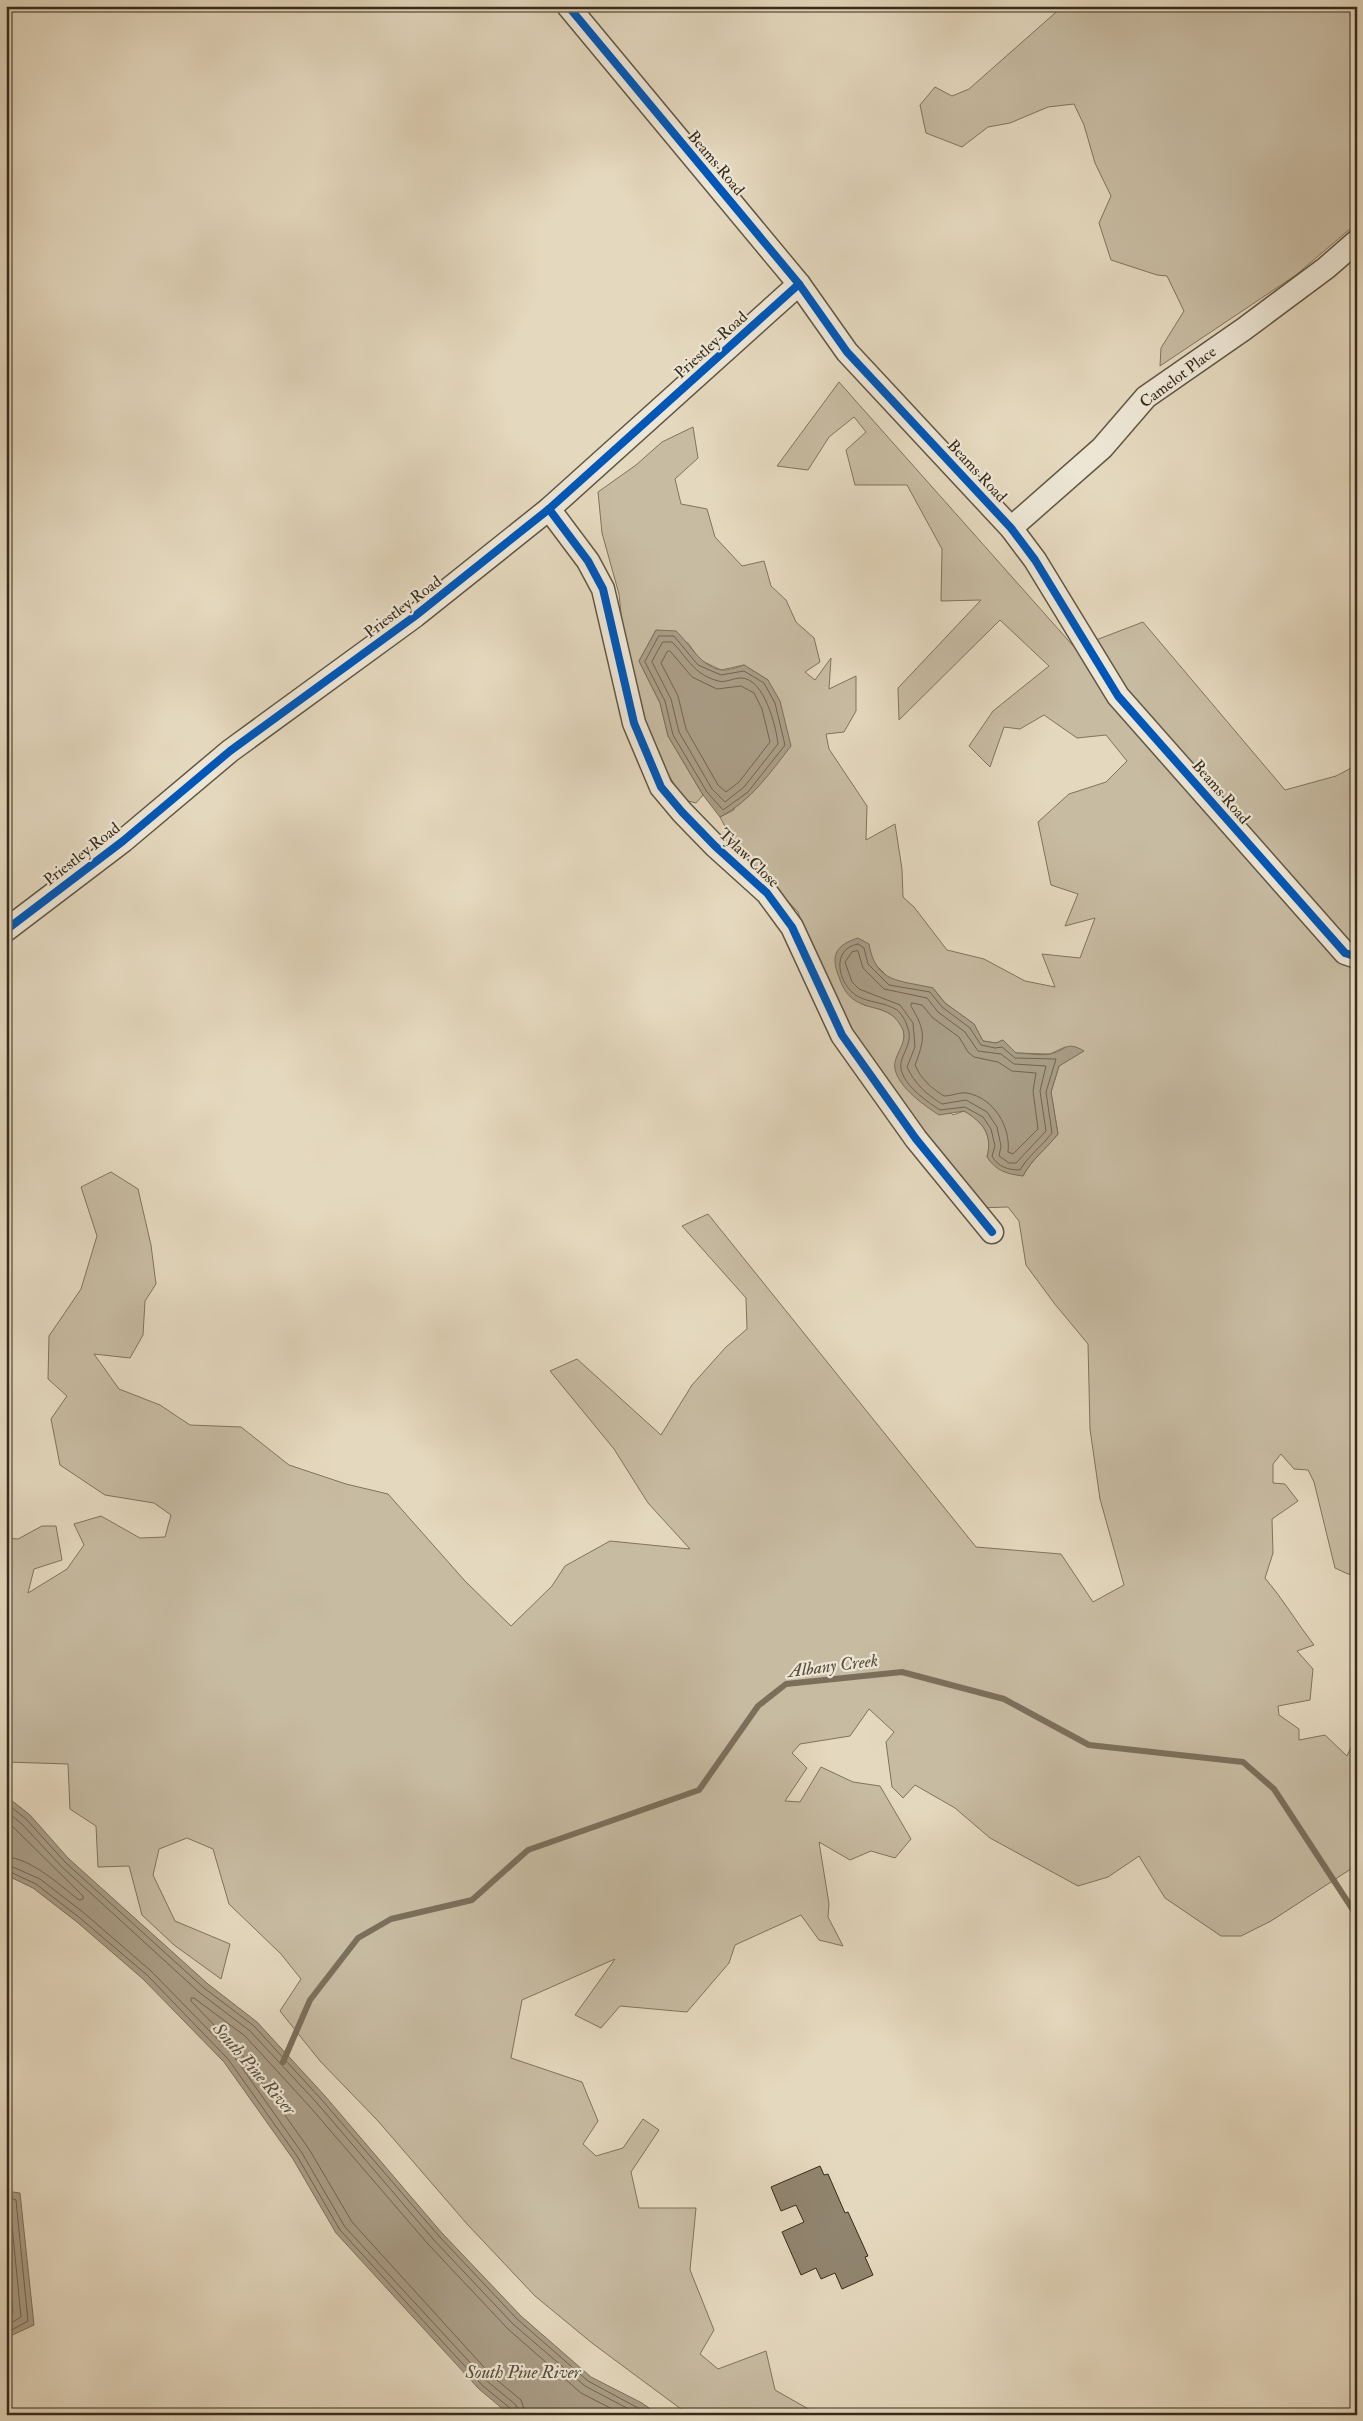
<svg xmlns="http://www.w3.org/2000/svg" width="1363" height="2421" font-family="'IM FELL Double Pica',serif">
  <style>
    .green { fill: #c7bba2; stroke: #7f735e; fill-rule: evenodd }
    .water { fill: #a99d86; stroke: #7b6f5b }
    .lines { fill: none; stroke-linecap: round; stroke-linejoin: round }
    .shore { stroke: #706450; stroke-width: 1 }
    .stream { stroke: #7b6f5b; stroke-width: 6 }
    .building { fill: #91856f; stroke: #372b1a }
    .street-casing { stroke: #625643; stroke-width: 25 }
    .street { stroke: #ede6d5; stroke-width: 22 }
    .cycleway-casing { stroke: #ede6d5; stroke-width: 11 }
    .cycleway { stroke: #0057b8; stroke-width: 8 }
    .labels { text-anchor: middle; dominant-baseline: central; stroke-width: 4.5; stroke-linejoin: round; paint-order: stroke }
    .street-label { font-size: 16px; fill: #372b1a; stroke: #ede6d5 }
    .water-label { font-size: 18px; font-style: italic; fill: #594d3a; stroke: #ede6d5 }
  </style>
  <rect width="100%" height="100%" fill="#e4d8be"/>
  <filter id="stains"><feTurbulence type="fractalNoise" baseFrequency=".004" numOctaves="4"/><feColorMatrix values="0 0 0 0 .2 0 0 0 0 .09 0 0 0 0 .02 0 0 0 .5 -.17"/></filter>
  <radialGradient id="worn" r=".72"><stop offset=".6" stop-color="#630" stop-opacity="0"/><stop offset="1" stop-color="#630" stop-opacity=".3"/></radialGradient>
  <g class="green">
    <polygon points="1063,6 1357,6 1357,223 1296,275 1160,366 1161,348 1184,311 1167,276 1157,275 1111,260 1099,223 1111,196 1095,163 1084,125 1074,104 1048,107 1010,123 988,127 962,147 926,133 920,105 935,87 952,96 969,89"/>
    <path d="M839,382L1075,648L1143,622L1285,790L1336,776L1357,765V1574H1348L1335,1568L1314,1482L1308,1470L1294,1469L1281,1454L1273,1464V1483L1285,1484L1298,1501L1272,1519L1273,1553L1265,1578C1283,1599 1297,1623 1314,1645L1297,1651L1313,1669L1310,1700L1278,1706L1279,1715L1299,1729V1740L1325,1735L1347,1756L1357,1734V1865L1271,1921L1241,1936H1221L1165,1898L1139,1856L1108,1877L1078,1886L990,1838L955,1808L915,1785L903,1798L892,1787L886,1742L894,1732L869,1709L850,1736L800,1744L792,1753L807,1768L785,1801L800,1802L821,1767L853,1782L880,1786L911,1839L895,1858L871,1851L850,1860L819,1842L829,1904L828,1917L843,1946L819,1940L801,1915L735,1945L729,1963L687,2012L620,2006L601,2028L575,2015L615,1959L522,2000L511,2058L582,2082L598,2121L583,2144L596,2156L623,2148L643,2119L659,2130L631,2172L639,2208H696L690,2270L714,2330L700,2354L718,2369L766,2351L775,2390L819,2415H689L592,2343L535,2296L467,2224L378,2121L320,2061L280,2011L301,1979L281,1954L229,1904L213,1849L187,1838L159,1849L153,1875L175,1921L230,1944L221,1979L174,1945L142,1915L129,1866L98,1867L96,1826L70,1809L68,1764L6,1762V1657L9,1655L6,1651V1538L18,1539L42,1526H56L62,1560L34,1569L28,1593L67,1569L84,1545L74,1524L101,1516L140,1538L165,1537L171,1515L154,1503L105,1495L60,1465L51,1419L67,1396L48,1379L49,1336L81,1289L97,1236L81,1187L111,1172L138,1189L151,1245L156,1284L145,1301L143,1335L130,1358L94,1354L119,1389L160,1405L190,1425L241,1427L289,1465L346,1484L388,1494L465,1581L511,1626L552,1586L565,1566L610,1541L690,1549L648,1503L614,1449L550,1371L577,1359L661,1435L692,1385L726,1347L747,1329L746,1298L682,1226L708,1214L976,1547L1061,1554L1093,1602L1124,1585L1100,1499L1090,1429L1088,1344L1054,1303L1026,1265L1019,1221L1008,1207L977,1208L850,1037L822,976L798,912L734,844L720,817L734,810L768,680L744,665L721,670L700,660L688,643L656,630L639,661L660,703L668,736L703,795L696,803L684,800L652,748L623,633L619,594L602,533L598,492L636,465L662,442L693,427L698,458L675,479L681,504L707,509L715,537L742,566L764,561L771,586L786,600L796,622L814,638L820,662L805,672L815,680L831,658L829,689L856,676V711L844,732L826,734L829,749L867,806L866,840L895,824L902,869L903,897L914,907L947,950L984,959L1025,981L1055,987L1042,954L1080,958L1095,918L1065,926L1078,894L1051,885L1038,822L1069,794L1106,782L1127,761L1106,735L1077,738L1044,715L1020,729L1004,727L990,767L969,746L993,711L1049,666L1000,620L899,720L898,688L981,600L941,601L942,549L907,485H855L846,450L866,432L854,417L829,437L808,470L777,466ZM872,961L892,981L933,988L945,1003L974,1024L983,1041L996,1043L1003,1040L1016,1053L1050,1054L1065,1047L1083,1051L1059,1066L1051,1092L1058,1134C1047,1148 1031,1160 1023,1176L987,1157C993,1135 983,1122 964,1111L953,1115L897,1057C916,1025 894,1011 864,1005Z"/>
  </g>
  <g class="water">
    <path d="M656,630L676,631C690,644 700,666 721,670C727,671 738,667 744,665L768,680L780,701L791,746C770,773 751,801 720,817L703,795L668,736L660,703L639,661Z"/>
    <path d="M858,938L869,944C876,984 900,980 933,988L945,1003L974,1024L983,1041L996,1043L1003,1040L1016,1053C1027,1053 1040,1056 1050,1054C1065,1051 1066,1040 1084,1051L1059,1066L1051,1092L1058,1134C1047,1148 1031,1160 1023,1176C1007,1174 996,1171 987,1157C993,1135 983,1122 964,1111L939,1115C925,1106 899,1088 895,1069C892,1054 911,1042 901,1026C888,1004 871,1012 853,999C846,994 842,986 839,977C830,955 836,945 858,938Z"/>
    <polygon points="6,1796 30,1815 68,1858 208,1984 257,2022 325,2096 441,2232 521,2316 591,2377 642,2403 659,2415 510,2415 479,2389 336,2233 293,2159 224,2062 143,1979 77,1922 33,1888 6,1875"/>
    <polygon points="6,2191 20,2193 34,2325 6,2338"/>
  </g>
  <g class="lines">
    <g class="shore">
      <polygon points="659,636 674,636 698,665 721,675 744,671 764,683 775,703 785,745 748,792 723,810 707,792 673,735 665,701 645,662"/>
      <path d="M663,642H672C688,658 693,674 718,681C726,683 733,678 741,678C764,678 776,726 778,744L744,787L725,802L712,789L679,732L671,699L652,662Z"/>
      <polygon points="670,651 692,677 717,689 741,686 754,693 762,709 770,742 739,782 726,792 718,785 686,729 678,696 661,663 667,652"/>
      <path d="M858,944L864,948L868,964L889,985L930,992L942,1007L970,1028L981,1045L995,1048L1002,1047L1015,1058L1056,1059L1046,1092L1052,1133C1042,1146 1028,1156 1020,1170C1008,1170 998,1167 992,1156L995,1146L991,1129L983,1117L965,1107L940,1110C926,1101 894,1079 902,1059C906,1048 913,1038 907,1026C906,1021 901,1013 897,1010C885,1002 869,1003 857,996C838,984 830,949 858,944Z"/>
      <path d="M858,951L863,968L884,989L927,998L938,1012L965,1032L978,1051L1001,1054L1014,1064L1046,1066L1040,1091L1046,1131L1016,1163H1009L999,1156L1001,1146L997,1127L987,1112L966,1100L942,1104C926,1094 915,1084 907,1067L915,1047L913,1023L900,1005L859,989L852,982L845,962L852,952Z"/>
      <path d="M912,1003L922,1005L933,1018L959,1037L968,1052L974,1057L998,1062L1012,1071L1036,1073L1033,1091L1038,1129L1013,1154L1008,1152C1011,1127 994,1098 967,1093C959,1092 952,1096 944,1096C931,1088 921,1079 915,1065C925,1039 926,1031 911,1006Z"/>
      <polyline points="6,1803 26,1819 65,1862 204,1988 254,2026 321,2099 438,2235 517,2319 588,2381 651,2415"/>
      <polyline points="6,1811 22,1824 61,1866 200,1993 250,2031 317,2103 433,2239 513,2324 585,2386 640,2415"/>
      <path d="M6,1820L83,1896V1899L79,1900C61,1886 31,1858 6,1857"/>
      <polyline points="6,1864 40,1879 84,1913 151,1971 233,2055 302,2153 345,2227 487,2381 516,2405 519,2415"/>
      <polyline points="6,1870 36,1884 80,1918 147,1975 228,2059 297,2156 340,2230 483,2386 511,2409 512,2415"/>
      <polyline points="6,2196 16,2200 28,2321 6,2333"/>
      <polyline points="6,2203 10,2205 21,2317 6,2326"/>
      <polyline points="6,2243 13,2313 6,2318"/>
      <polyline points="526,2415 521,2400 492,2376 352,2222 309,2149 240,2052 191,2001 191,1998 194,1998 245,2036 311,2108 428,2244 508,2329 581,2393 624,2415"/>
    </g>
    <polyline class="stream" points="283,2062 310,2000 358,1938 391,1919 472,1900 528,1850 699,1790 758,1706 786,1684 902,1672 1004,1699 1089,1745 1243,1762 1274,1789 1357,1916"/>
  </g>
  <polygon class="building" points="820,2166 824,2175 828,2174 845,2213 848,2212 868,2256 865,2257 873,2275 842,2289 835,2273 821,2279 816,2268 801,2275 782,2232 804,2222 796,2205 781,2211 771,2187"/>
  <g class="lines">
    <defs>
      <g id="street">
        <polyline points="568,6 799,284 847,352 1011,528 1035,560 1118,696 1345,953 1357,957"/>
        <polyline points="549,509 588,561 603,589 634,723 661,787 682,812 715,846 767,893 792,927 842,1035 916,1139 992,1232"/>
        <polyline points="1011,528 1102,448 1146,397 1244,329 1326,268 1357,241"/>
        <polyline points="6,930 123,841 230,751 415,616 549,509 799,284"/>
      </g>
    </defs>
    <use href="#street" class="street-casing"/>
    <use href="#street" class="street"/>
    <defs>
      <g id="cycleway">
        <polyline points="568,6 799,284 847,352 1011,528 1035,560 1118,696 1345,953 1357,957"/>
        <polyline points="549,509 588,561 603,589 634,723 661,787 682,812 715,846 767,893 792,927 842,1035 916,1139 992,1232"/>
        <polyline points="6,930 123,841 230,751 415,616 549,509 799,284"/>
      </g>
    </defs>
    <use href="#cycleway" class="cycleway-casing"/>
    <use href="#cycleway" class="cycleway"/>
  </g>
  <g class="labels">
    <g class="street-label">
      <text transform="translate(716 163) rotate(50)">Beams Road</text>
      <text transform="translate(711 345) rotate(-42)">Priestley Road</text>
      <text transform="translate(1178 377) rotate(-37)">Camelot Place</text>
      <text transform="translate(977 471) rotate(47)">Beams Road</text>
      <text transform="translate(403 607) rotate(-37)">Priestley Road</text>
      <text transform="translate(1221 792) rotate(49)">Beams Road</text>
      <text transform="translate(82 854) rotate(-38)">Priestley Road</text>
      <text transform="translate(749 858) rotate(44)">Tylaw Close</text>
    </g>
    <g class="water-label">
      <text transform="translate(833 1666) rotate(-7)">Albany Creek</text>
      <text transform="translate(254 2069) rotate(49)">South Pine River</text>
      <text x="523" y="2372">South Pine River</text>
    </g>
  </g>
  <rect width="1363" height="2421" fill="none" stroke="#e4d8be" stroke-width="25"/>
  <rect x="8" y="8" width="1348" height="2406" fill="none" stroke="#372b1a" stroke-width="2.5"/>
  <rect x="12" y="12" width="1338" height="2396" fill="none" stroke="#372b1a"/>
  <rect width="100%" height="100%" filter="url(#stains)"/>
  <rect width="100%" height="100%" fill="url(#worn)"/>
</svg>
